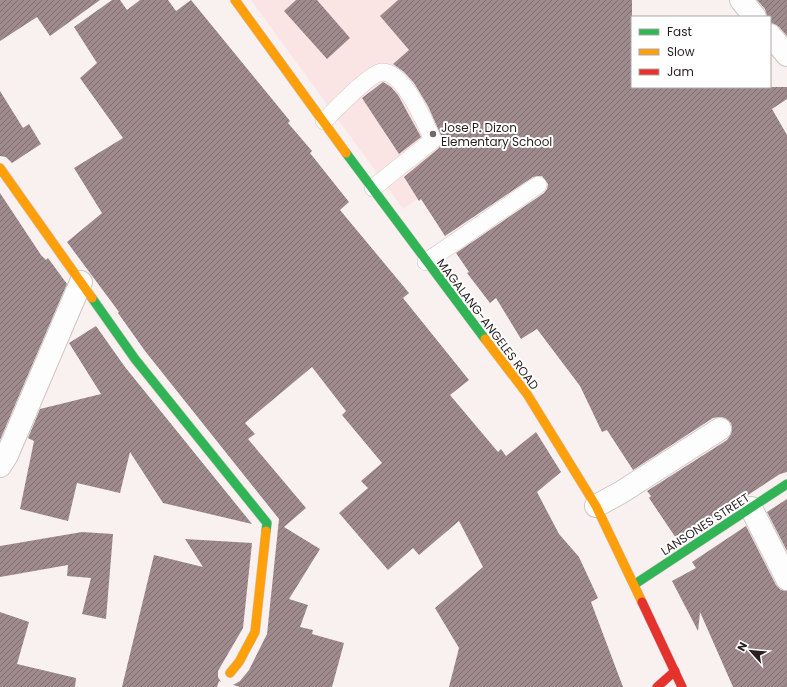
<svg xmlns="http://www.w3.org/2000/svg" width="787" height="687" font-family="Poppins,sans-serif">
  <style>
    .built { fill: #fbe5e4 }
    .building { fill: url(#building-hatch) }
    .lines { fill: none; stroke-linecap: round; stroke-linejoin: round }
    .lane-casing { stroke: #cfc6c5; stroke-width: 18 }
    .street-casing { stroke: #cfc6c5; stroke-width: 24 }
    .fast-casing { stroke: #cfc6c5; stroke-width: 10 }
    .slow-casing { stroke: #cfc6c5; stroke-width: 10 }
    .jam-casing { stroke: #cfc6c5; stroke-width: 10 }
    .lane { stroke: #fefdfd; stroke-width: 17 }
    .street { stroke: #fefdfd; stroke-width: 22 }
    .fast { stroke: #30b455; stroke-width: 9 }
    .slow { stroke: #ff9f0a; stroke-width: 9 }
    .jam { stroke: #e5322d; stroke-width: 9 }
    .poi-dot { fill: #726868; stroke: #fff; stroke-width: 1.5 }
    .labels { text-anchor: middle; dominant-baseline: central; stroke-width: 4; stroke-linejoin: round; paint-order: stroke }
    .poi-label { font-size: 12px; fill: #2a1e1e; stroke: #fff; text-anchor: start }
    .street-label { font-size: 12px; fill: #2a1e1e; stroke: #fff }
  </style>
  <defs>
    <pattern id="building-hatch" width="6" height="6" patternUnits="userSpaceOnUse"><rect width="6" height="6" fill="#9e8a8c"/><path d="M-1 1l2-2M0 6l6-6M5 7l2-2" fill="none" stroke="#817072"/></pattern>
  </defs>
  <rect width="100%" height="100%" fill="#f8f1f0"/>
  <polygon class="built" points="251,0 618,0 632,58 403,209"/>
  <g class="building">
    <polygon points="0,0 100,0 50,36 37,17 0,41"/>
    <polygon points="112,0 120,0 127,10 140,0 168,0 176,11 191,0 290,121 288,123 312,151 310,153 349,202 340,210 409,293 403,298 469,380 450,395 498,452 501,449 506,456 536,432 561,472 537,492 559,534 579,557 598,598 591,602 623,687 449,687 459,648 435,608 483,567 459,521 419,555 413,548 388,570 339,513 368,488 361,481 382,463 342,415 346,411 312,367 245,423 255,434 248,439 306,508 284,527 320,549 289,599 308,605 300,627 313,630 312,634 344,643 332,687 240,687 233,685 240,681 249,670 267,634 279,519 145,351 118,313 119,312 67,242 102,213 74,168 123,138 80,78 97,63 74,27"/>
    <polygon points="296,0 317,0 350,38 327,59 284,11"/>
    <polygon points="398,0 632,0 632,87 787,87 787,99 772,109 787,135 787,472 780,474 678,541 649,498 651,496 647,491 727,440 731,434 732,428 731,423 725,418 719,417 713,418 633,470 607,430 602,432 580,386 537,329 521,339 496,298 490,303 467,273 469,272 456,253 544,193 547,189 548,184 542,176 533,177 445,236 421,199 419,201 404,177 439,148 443,140 428,106 414,83 404,72 393,64 409,50 380,16"/>
    <polygon points="757,0 787,0 787,36 779,27 771,23 770,17 767,17 765,9"/>
    <polygon points="383,82 391,87 398,95 421,137 399,154 362,98"/>
    <polygon points="0,91 23,128 29,124 41,144 12,163 6,157 0,156"/>
    <polygon points="0,193 41,255 46,260 48,258 67,284 0,440"/>
    <polygon points="96,326 125,367 252,524 163,503 130,452 120,493 77,483 68,521 20,509 34,441 28,438 40,409 101,394 69,343"/>
    <polygon points="787,499 787,551 767,512"/>
    <polygon points="746,526 776,585 781,590 787,591 787,687 733,687 700,612 698,631 672,581 696,568 692,562"/>
    <polygon points="82,532 113,534 106,619 82,614 91,578 67,576 68,565 0,577 0,546"/>
    <polygon points="185,539 252,543 243,628 218,671 218,677 221,682 219,681 217,687 122,687 154,555 203,567"/>
    <polygon points="0,612 29,622 17,664 76,678 75,687 0,687"/>
  </g>
  <g class="lines">
    <defs>
      <g id="lane">
        <path d="M324,121C334,111 370,73 382,72C404,71 425,123 433,140L373,188"/>
        <polyline points="426,262 538,185"/>
      </g>
      <g id="street">
        <polyline points="741,0 755,17"/>
        <polyline points="770,35 787,55"/>
        <polyline points="0,466 7,455 81,282"/>
        <polyline points="596,506 620,493 720,429"/>
        <polyline points="751,508 787,579"/>
      </g>
      <g id="fast">
        <polyline points="346,153 485,339"/>
        <polyline points="92,298 135,359 267,523 266,531"/>
        <polyline points="635,584 787,484"/>
      </g>
      <g id="slow">
        <polyline points="235,0 346,153"/>
        <polyline points="0,168 92,298"/>
        <polyline points="485,339 527,394 596,506 642,602"/>
        <polyline points="230,673 239,662 255,632 266,531"/>
      </g>
      <g id="jam">
        <polyline points="642,602 682,687"/>
        <polyline points="657,687 675,671"/>
      </g>
    </defs>
    <use href="#lane" class="lane-casing"/>
    <use href="#street" class="street-casing"/>
    <use href="#fast" class="fast-casing"/>
    <use href="#slow" class="slow-casing"/>
    <use href="#jam" class="jam-casing"/>
    <use href="#lane" class="lane"/>
    <use href="#street" class="street"/>
    <use href="#fast" class="fast"/>
    <use href="#slow" class="slow"/>
    <use href="#jam" class="jam"/>
  </g>
  <circle class="poi-dot" cx="433" cy="134" r="4"/>
  <g class="labels">
    <g class="poi-label">
      <text x="441" y="127">Jose P. Dizon<tspan x="441" dy="14">Elementary School</tspan></text>
    </g>
    <g class="street-label">
      <text transform="translate(488 324) rotate(53)">MAGALANG-ANGELES ROAD</text>
      <text transform="translate(705 524) rotate(-33)">LANSONES STREET</text>
    </g>
  </g>
  <rect x="631" y="16" width="140" height="72" fill="#ffffff" stroke="#aaa5a5"/>
  <rect x="639" y="29" width="20" height="6" fill="#30b455" stroke="#aaa5a5"/>
  <text x="667" y="36" font-size="12" fill="#2a1e1e">Fast</text>
  <rect x="639" y="49" width="20" height="6" fill="#ff9f0a" stroke="#aaa5a5"/>
  <text x="667" y="56" font-size="12" fill="#2a1e1e">Slow</text>
  <rect x="639" y="69" width="20" height="6" fill="#e5322d" stroke="#aaa5a5"/>
  <text x="667" y="76" font-size="12" fill="#2a1e1e">Jam</text>
  <g transform="translate(751 651) rotate(297)" stroke="#ffffff" stroke-width="3" paint-order="stroke">
  <path d="M0-3L7 15L0 10L-7 15Z" fill="#2a1e1e"/>
  <text y="-6" font-size="11" font-weight="bold" text-anchor="middle" fill="#2a1e1e">N</text>
  </g>
</svg>
